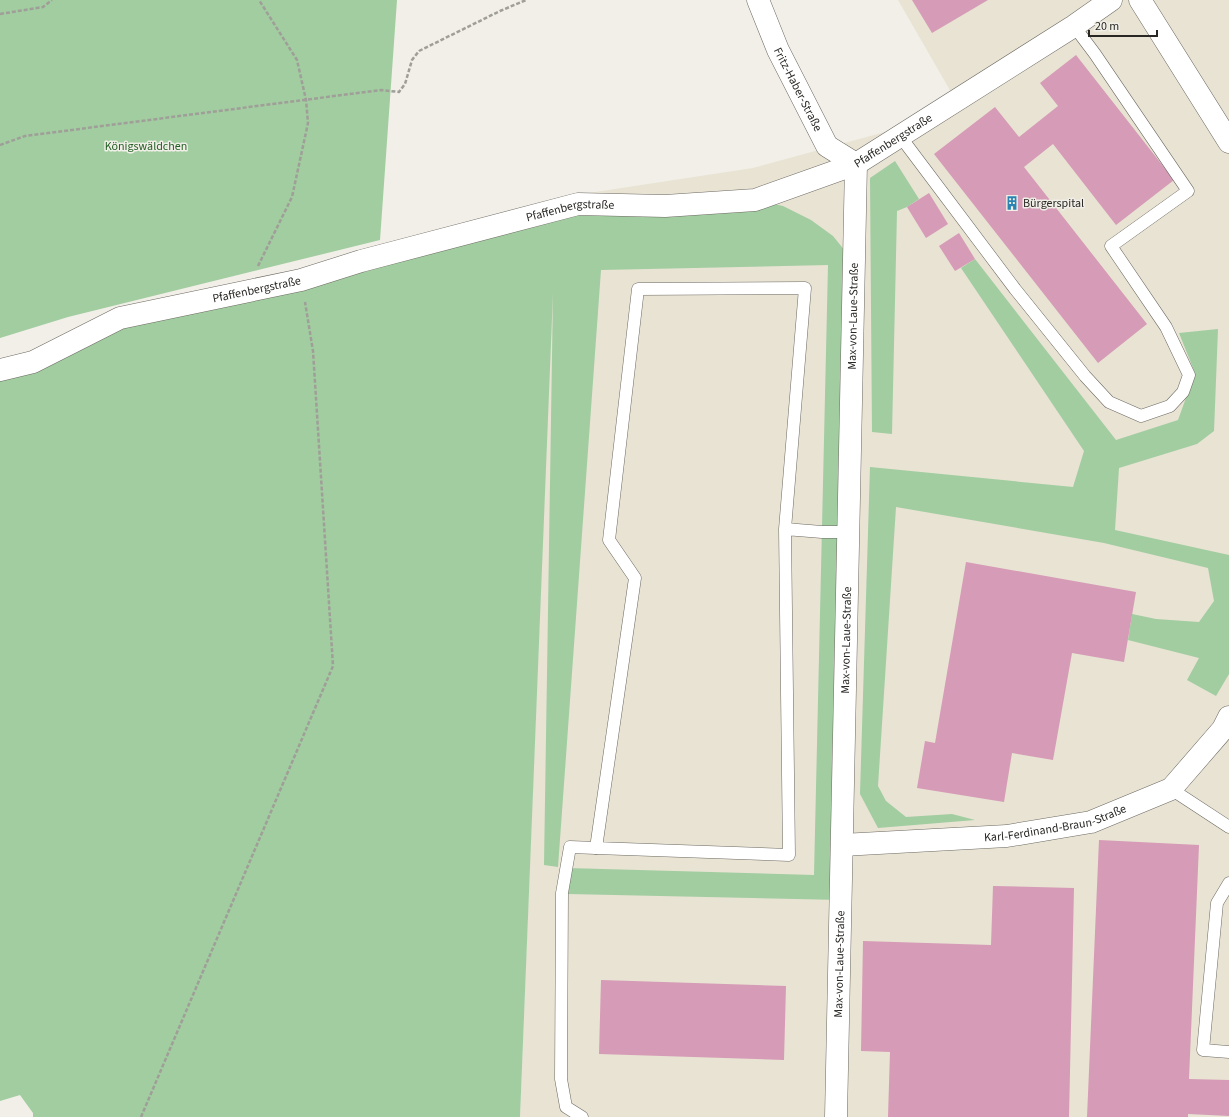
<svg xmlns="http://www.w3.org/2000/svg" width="1229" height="1117" font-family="'Source Sans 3',sans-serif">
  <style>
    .built { fill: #e8e3d3 }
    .green { fill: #a1cda0 }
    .building { fill: #d69bb6 }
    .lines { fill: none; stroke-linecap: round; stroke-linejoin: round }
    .lane-casing { stroke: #6c6962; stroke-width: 13 }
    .street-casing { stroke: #6c6962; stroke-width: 23 }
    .path { stroke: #a09e98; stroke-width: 2.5; stroke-dasharray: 4 2; stroke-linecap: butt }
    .lane { stroke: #fff; stroke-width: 12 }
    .street { stroke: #fff; stroke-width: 22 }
    .labels { text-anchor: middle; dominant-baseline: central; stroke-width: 3; stroke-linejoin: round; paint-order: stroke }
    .street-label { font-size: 12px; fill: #282724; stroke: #f1efe7 }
    .park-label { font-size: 12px; fill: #215d24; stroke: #f1efe7 }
    .poi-label { font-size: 12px; fill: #282724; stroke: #f1efe7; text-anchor: start }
  </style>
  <rect width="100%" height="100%" fill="#f1efe7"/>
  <polygon class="built" points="898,0 1229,0 1229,1117 520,1117 556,198 753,168 962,111"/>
  <g class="green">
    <polygon points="0,0 397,0 380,240 68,317 0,338"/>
    <polygon points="895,161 919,199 907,207 897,211 892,434 872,432 870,178"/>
    <polygon points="755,200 783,206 811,220 833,236 854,262 841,900 568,894 567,868 814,875 828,265 601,270 558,867 544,865 553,293 520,1117 33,1117 33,1113 20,1095 0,1101 0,370 120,318 578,204"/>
    <polygon points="975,259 1116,440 1178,420 1195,373 1179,333 1218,329 1214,431 1197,444 1119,468 1115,530 1229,555 1229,674 1216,696 1187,680 1199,658 1128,640 1132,614 1156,619 1199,622 1214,601 1208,568 1104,543 896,507 878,786 886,801 906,817 952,814 975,820 878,828 860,794 870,467 1073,487 1084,451 961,268"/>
  </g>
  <g class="building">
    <polygon points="912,0 988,0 932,33"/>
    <polygon points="1076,55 1174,180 1116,225 1053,144 1024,167 1147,324 1098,363 934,154 995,107 1019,137 1058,106 1040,83"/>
    <polygon points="929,193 948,224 926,238 907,207"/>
    <polygon points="959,233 975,259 955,271 939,246"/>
    <polygon points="966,562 1136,592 1124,662 1072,653 1053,760 1012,753 1004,802 917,788 925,741 935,743"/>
    <polygon points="1099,840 1199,845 1189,1079 1229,1080 1229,1116 1188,1114 1188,1117 1087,1117"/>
    <polygon points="993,886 1074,888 1069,1117 888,1117 890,1052 861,1051 863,941 991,945"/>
    <polygon points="601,980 786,986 784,1060 599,1054"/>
  </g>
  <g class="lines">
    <defs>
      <g id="lane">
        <polyline points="900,136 1015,289 1085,376 1109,402 1141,416 1170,406 1183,392 1189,375 1166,327 1111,246 1188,191 1095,54 1074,26"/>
        <polyline points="785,529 789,855 596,848 635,578 609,540 638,289 805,288 785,529 822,532 849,532"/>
        <polyline points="1171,789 1229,827"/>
        <polyline points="1229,883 1217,903 1203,1050 1229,1052"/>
        <polyline points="582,1117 566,1107 561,1079 562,893 570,847 596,848"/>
      </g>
      <g id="street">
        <path id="s1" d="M758,0L778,50L827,146L856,164"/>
        <polyline points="1140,0 1229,142"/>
        <path id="s2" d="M0,370L33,362L120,318L301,280L361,261L578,204L665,206L755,200L856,164L1074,26L1111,0"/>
        <path id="s3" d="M842,845L1007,836L1091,822L1171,789L1223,729L1229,717"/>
        <path id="s4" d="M836,1117L856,164"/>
      </g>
    </defs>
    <use href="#lane" class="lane-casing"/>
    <use href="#street" class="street-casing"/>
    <g class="path">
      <polyline points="0,14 43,7 52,0"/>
      <polyline points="0,145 25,136 381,90 399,92 405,84 412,60 419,51 500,11 526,0"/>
      <polyline points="258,266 292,197 308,123 306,100 297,60 259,0"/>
      <polyline points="141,1117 333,666 313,351 305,302"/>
    </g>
    <use href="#lane" class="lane"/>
    <use href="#street" class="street"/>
  </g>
  <defs>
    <symbol id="building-bare" viewBox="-9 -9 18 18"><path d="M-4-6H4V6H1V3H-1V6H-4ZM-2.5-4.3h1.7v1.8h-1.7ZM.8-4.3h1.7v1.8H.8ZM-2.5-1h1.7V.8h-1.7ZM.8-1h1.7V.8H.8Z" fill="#2a84b1" stroke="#f1efe7" stroke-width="2.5" paint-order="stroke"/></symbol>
  </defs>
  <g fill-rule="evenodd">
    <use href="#building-bare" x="1002" y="193" width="20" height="20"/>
  </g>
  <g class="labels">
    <g class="street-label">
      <text stroke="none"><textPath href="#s1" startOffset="98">Fritz-Haber-Straße</textPath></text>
      <text stroke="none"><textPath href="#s2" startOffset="932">Pfaffenbergstraße</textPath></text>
      <text stroke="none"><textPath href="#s2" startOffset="595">Pfaffenbergstraße</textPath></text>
      <text stroke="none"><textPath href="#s2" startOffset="271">Pfaffenbergstraße</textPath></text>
      <text stroke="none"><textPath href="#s4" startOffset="801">Max-von-Laue-Straße</textPath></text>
      <text stroke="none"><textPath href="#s4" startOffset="477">Max-von-Laue-Straße</textPath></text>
      <text stroke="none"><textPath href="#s3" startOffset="215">Karl-Ferdinand-Braun-Straße</textPath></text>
      <text stroke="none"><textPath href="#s4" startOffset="153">Max-von-Laue-Straße</textPath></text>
    </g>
    <g class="park-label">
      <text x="146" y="146">Königswäldchen</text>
    </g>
    <g class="poi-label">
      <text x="1023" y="203">Bürgerspital</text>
    </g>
  </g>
  <path d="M1089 30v6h68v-6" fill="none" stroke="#282724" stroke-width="2"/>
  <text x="1095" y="30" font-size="12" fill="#282724" stroke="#f1efe7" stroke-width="3" paint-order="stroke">20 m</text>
</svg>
